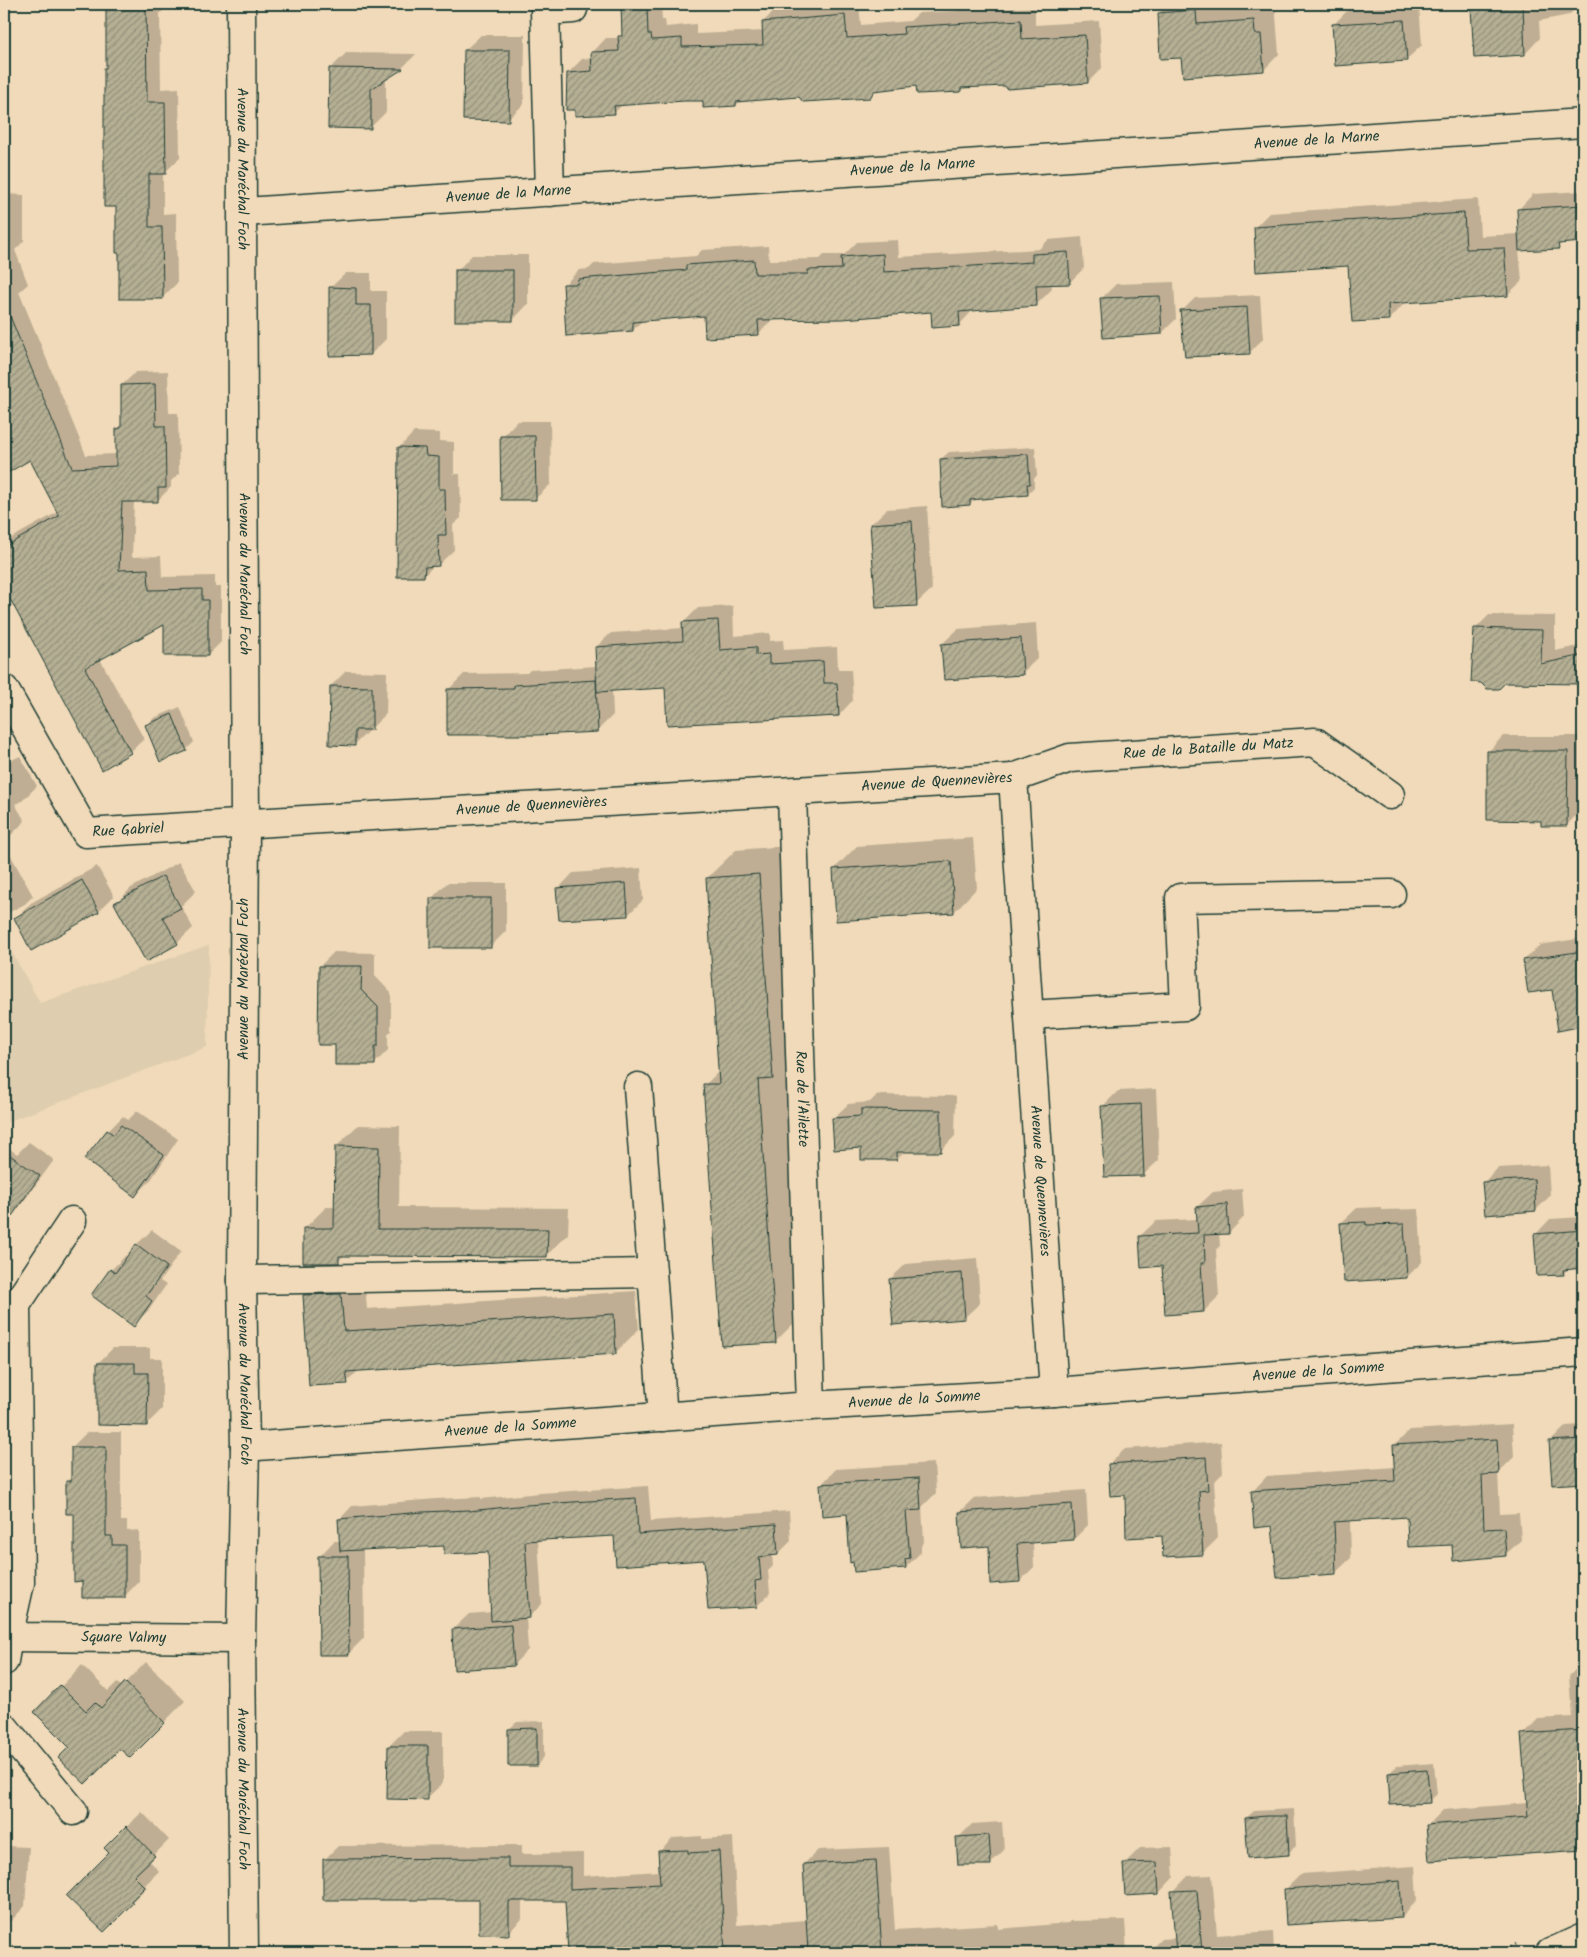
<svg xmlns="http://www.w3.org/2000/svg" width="1587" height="1957" font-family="Kalam,sans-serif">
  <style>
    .built { fill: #decdae }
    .shadow { fill: #0003 }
    .building { fill: url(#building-hatch); stroke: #1f3d34 }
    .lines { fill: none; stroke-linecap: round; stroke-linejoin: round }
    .minor-casing { stroke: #1f3d34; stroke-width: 31 }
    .path { stroke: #1f3d34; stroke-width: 3; stroke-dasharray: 1 4; stroke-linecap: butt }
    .minor { stroke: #f0dab9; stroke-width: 28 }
    .labels { text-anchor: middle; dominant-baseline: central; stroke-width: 4; stroke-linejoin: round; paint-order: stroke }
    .street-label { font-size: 15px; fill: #1f3d34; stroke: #f0dab9 }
  </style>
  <defs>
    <pattern id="building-hatch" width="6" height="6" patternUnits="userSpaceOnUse" patternTransform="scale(1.25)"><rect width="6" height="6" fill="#b5af94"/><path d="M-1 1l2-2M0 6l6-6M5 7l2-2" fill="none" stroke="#93907a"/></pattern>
  </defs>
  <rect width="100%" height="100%" fill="#f0dab9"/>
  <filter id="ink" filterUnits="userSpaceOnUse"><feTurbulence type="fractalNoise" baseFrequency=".02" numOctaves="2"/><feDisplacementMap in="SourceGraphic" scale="10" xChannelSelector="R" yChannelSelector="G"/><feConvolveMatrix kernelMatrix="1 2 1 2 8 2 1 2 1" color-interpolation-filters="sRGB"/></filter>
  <g filter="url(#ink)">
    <polygon class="built" points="4,938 40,1003 209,945 207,1047 4,1123"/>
    <g class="shadow">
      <polygon points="107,4 163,4 163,11 160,13 161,89 179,88 180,158 165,172 163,172 163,214 176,213 177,283 163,297 120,252 117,206 105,206"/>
      <polygon points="622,4 661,4 662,20 665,20 666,27 696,24 696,34 764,31 763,22 777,8 831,4 859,4 861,25 910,21 919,13 958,11 957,4 997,4 998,9 1035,7 1035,25 1099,21 1102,68 1088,82 964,87 960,90 917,85 877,89 869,96 799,96 741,100 736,105 704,99 623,104 614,113 568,73 582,59 592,58 592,53 606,38 620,38 623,33"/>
      <polygon points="1118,4 1144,4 1118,6"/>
      <polygon points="1169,4 1211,4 1212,9 1275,4 1279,54 1264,70 1183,56 1159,13"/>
      <polygon points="1477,4 1583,4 1583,8 1574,10 1569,15 1539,21 1540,38 1525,54 1472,9"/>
      <polygon points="1419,5 1422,45 1406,60 1333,25 1349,9"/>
      <polygon points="481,35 525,35 524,104 508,119 465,50"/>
      <polygon points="346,53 416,54 402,68 386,78 386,112 370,128 330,69"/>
      <polygon points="1583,191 1583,241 1563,242 1558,247 1519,250 1522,281 1507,295 1403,302 1403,305 1389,319 1349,265 1255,227 1269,213 1478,199 1480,236 1519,234 1518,210 1533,194"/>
      <polygon points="4,194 24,195 24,241 15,250 28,284 19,292 86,455 117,454 117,429 123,424 122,385 136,372 168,371 169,413 178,413 179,474 171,481 171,487 158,500 134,501 132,557 161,556 162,577 215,576 215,587 221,587 221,642 208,655 165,623 100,659 144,739 130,752 54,676 4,585 4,542 58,512 31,458 4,473"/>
      <polygon points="1082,237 1084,268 1069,283 1051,283 1052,289 1037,304 974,309 959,325 932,311 774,318 758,334 705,314 643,320 633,330 564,285 579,270 589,269 594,264 696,256 702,250 768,246 769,260 820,259 824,255 844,255 857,242 898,240 899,257 1039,249 1048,240"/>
      <polygon points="472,255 528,255 528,304 513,320 457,271"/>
      <polygon points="346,273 371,273 371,291 386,291 386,339 371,354 330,288"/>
      <polygon points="1174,282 1176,319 1162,333 1102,298 1116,284"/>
      <polygon points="1260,295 1263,339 1250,352 1182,311 1195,298"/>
      <polygon points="517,421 550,421 551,484 535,499 502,437"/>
      <polygon points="414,432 440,433 440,441 454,442 454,474 460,474 461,518 453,525 454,550 438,565 434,565 424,576 399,448"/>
      <polygon points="1035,447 1037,475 1034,479 1034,487 1027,494 975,499 970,504 941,459 949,452"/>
      <polygon points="927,506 932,589 916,604 871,524 887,509"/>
      <polygon points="733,606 734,636 770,633 770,641 783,640 784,650 837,647 838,669 851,669 853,700 839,715 666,686 612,690 613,715 597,731 448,690 464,674 527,673 530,670 597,666 596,647 611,633 684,628 684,622 698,608"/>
      <polygon points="1489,615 1555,616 1555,651 1583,645 1583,687 1578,688 1577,683 1505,682 1475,629"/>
      <polygon points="1036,623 1038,658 1022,673 942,644 958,629"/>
      <polygon points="346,671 387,672 386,714 355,744 331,686"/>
      <polygon points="180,707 194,742 186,750 147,725 154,718"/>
      <polygon points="1503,736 1582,736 1582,809 1567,825 1543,820 1488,752"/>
      <polygon points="20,756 37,786 22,801 15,804 25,821 10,836 4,840 4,764"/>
      <polygon points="973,838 977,888 954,912 834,869 857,846"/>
      <polygon points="787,846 804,1313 775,1342 705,1085 720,1070 707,878 736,850"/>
      <polygon points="10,854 33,896 25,904 4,915 4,858"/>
      <polygon points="179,862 196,891 181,906 193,928 177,943 116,904 131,888"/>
      <polygon points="97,866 114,896 99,911 31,949 15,919 31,903"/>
      <polygon points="641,868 643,900 628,915 558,889 573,873"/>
      <polygon points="447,883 506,883 506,931 491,946 431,899"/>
      <polygon points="1583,938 1583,1025 1559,1029 1553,988 1524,960 1540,945"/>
      <polygon points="334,952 375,953 375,976 391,993 391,1031 388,1034 388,1050 374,1064 336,1043 320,966"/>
      <polygon points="1156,1089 1159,1160 1143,1175 1103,1106 1118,1091"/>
      <polygon points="877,1095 956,1096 955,1136 940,1151 905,1151 897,1159 862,1146 833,1119 848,1104 870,1102"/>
      <polygon points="137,1111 178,1139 150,1181 135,1196 108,1131 123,1116 128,1120"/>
      <polygon points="358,1125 400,1126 399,1207 569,1208 568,1234 547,1255 345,1255 338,1261 304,1229 326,1207 336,1207 336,1147"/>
      <polygon points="29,1142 54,1160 4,1228 4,1148 5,1146 17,1154"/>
      <polygon points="1548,1165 1550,1196 1536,1210 1484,1182 1498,1168"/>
      <polygon points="1242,1189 1244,1217 1229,1233 1219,1233 1220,1246 1216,1250 1219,1296 1204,1311 1140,1236 1156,1221 1198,1219 1197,1207 1213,1192"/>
      <polygon points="1381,1207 1381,1210 1419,1209 1422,1262 1407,1277 1341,1223 1357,1208"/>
      <polygon points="1583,1217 1583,1268 1568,1269 1563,1274 1535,1235 1550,1219"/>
      <polygon points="152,1230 181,1251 160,1281 166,1285 149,1310 133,1325 111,1270 126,1255 128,1256 136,1245"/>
      <polygon points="977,1258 980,1303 964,1318 890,1279 906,1264"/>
      <polygon points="364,1271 367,1309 636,1291 639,1329 616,1352 359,1370 347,1382 304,1295 327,1272"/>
      <polygon points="113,1348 150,1348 150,1358 162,1358 162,1409 147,1424 98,1363"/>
      <polygon points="1512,1424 1514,1457 1498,1473 1500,1514 1519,1513 1521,1540 1505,1555 1453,1543 1408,1516 1350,1520 1351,1558 1335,1573 1273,1524 1252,1492 1267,1476 1396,1467 1394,1446 1410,1430"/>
      <polygon points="1583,1424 1583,1481 1553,1483 1550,1442 1566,1426 1581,1425"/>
      <polygon points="87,1432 121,1432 121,1521 127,1521 127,1531 139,1530 139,1581 124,1597 84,1580 75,1513 67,1482 72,1476 72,1447"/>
      <polygon points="1221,1442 1223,1473 1214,1482 1218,1538 1202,1554 1126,1493 1109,1464 1125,1449"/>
      <polygon points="934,1463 936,1493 922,1507 924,1542 921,1546 921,1552 906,1567 821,1485 836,1469"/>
      <polygon points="648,1486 651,1521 789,1511 791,1541 778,1554 772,1554 773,1566 768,1571 770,1593 757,1606 705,1559 615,1534 538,1539 542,1604 529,1617 526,1617 528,1650 513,1665 453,1629 469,1614 492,1612 489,1551 445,1545 363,1549 364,1638 348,1654 319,1557 334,1541 341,1541 339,1520 352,1506 436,1499 481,1497 481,1499 540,1493"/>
      <polygon points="1086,1490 1088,1525 1074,1539 1033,1542 1034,1567 1020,1581 960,1512 975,1498"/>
      <polygon points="146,1662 185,1701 130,1757 121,1747 71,1747 36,1712 82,1665 108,1691 117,1682 122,1687"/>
      <polygon points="1583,1662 1583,1807 1556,1810 1558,1836 1428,1825 1443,1810 1528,1803 1523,1735 1538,1719 1572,1717 1569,1676"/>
      <polygon points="544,1721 544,1757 537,1765 509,1729 517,1722"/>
      <polygon points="404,1731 443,1731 443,1783 427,1798 389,1746"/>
      <polygon points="1434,1763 1437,1794 1430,1801 1389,1773 1397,1766"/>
      <polygon points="1294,1809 1296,1846 1288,1853 1246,1818 1254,1811"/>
      <polygon points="142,1812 169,1840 149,1860 159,1871 145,1885 147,1887 104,1930 110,1853 105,1848"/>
      <polygon points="1002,1822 1004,1850 990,1864 958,1838 972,1824"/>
      <polygon points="702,1836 702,1839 733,1837 737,1925 807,1920 804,1864 818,1850 889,1847 895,1930 998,1924 998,1929 1068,1923 1070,1921 1125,1920 1127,1953 569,1953 566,1900 522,1900 522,1919 508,1933 480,1899 324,1860 338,1846 522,1845 522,1854 583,1853 583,1876 660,1871 659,1852 673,1838"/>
      <polygon points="4,1846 29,1847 25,1906 10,1922 4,1922"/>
      <polygon points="1172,1847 1174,1877 1159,1893 1124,1864 1140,1848"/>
      <polygon points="1415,1866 1417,1901 1401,1917 1286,1889 1301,1874"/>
      <polygon points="1212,1875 1217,1935 1273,1931 1274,1953 1147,1953 1161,1939 1176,1938 1173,1892 1188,1876"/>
    </g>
    <g class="building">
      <polygon points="106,4 146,4 147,102 165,102 166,174 149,174 149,227 162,227 163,299 119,299 119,253 116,253 116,207 104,207 104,68 106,68"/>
      <polygon points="621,4 647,4 648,34 651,34 652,40 682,38 682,47 763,45 762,22 845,15 847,38 904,34 903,27 1021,20 1022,39 1085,35 1088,83 1007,89 1005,86 961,88 961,92 917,94 916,86 874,91 870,98 803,102 799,97 736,102 736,106 703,108 703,101 684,101 614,106 615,114 575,116 575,110 566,110 567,73 592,71 591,52 619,51 618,36 622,36"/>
      <polygon points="1523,6 1525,55 1474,58 1471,8"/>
      <polygon points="1196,10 1197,24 1254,20 1255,34 1261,34 1264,71 1183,77 1181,58 1160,59 1158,13"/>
      <polygon points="1404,20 1407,61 1335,66 1332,24"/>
      <polygon points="464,50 510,50 509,121 463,120"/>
      <polygon points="329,68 403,69 371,89 371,129 328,128"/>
      <polygon points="1583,205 1583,242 1558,244 1559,249 1519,251 1517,209"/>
      <polygon points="1464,213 1466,249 1504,248 1508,296 1388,304 1389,320 1352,322 1348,266 1256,272 1254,227"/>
      <polygon points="1068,252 1070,284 1036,285 1037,306 959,312 960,326 932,328 931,312 843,319 758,320 759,335 705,338 704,316 633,322 633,331 566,336 563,284 577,284 578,279 686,270 686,265 754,260 755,274 808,274 808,270 842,269 841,257 883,254 884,272 1032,262 1032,254"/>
      <rect x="455" y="270" width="58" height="51"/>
      <polygon points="329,287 356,288 356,305 371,305 371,355 329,356"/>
      <polygon points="1160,296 1162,334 1103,338 1100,298"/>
      <polygon points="4,304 5,304 72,468 116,466 116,429 121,428 121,385 155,384 156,426 165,426 166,488 158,488 158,502 122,502 119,570 148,569 149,590 202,589 202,600 208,600 208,656 164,656 164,625 85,668 131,753 102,770 4,588 4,547 59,516 30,460 4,475"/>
      <polygon points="1247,307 1250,354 1185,357 1180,310"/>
      <polygon points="500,436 535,436 536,500 501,500"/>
      <polygon points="398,447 425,448 426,456 439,457 439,489 445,489 446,535 438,535 439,566 425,567 424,577 397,577"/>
      <polygon points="1028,454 1030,484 1027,484 1028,495 970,500 970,505 942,507 940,459"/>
      <polygon points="912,521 917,606 876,608 870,524"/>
      <polygon points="718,620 720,650 756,647 756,655 769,654 769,664 823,661 824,683 837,683 839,716 667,725 665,688 597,692 595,647 683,641 682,622"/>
      <polygon points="1474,628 1542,630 1541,664 1583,655 1583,684 1505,683 1499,689 1487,689 1481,683 1471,682"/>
      <polygon points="1021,638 1023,675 944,680 941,644"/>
      <polygon points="596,680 598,732 537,735 447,735 447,689 514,688 514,685"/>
      <polygon points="330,686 372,687 372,730 355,730 355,746 329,745"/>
      <polygon points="172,714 187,751 160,762 145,725"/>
      <polygon points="1487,751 1568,751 1567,826 1541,826 1541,821 1487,820"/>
      <polygon points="951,861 954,913 836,921 833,869"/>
      <polygon points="759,874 773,1079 758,1080 776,1343 722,1346 703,1084 719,1084 706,878"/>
      <polygon points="163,876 181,908 163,917 178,944 146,962 114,903"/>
      <polygon points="82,880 99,912 31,951 14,918"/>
      <polygon points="626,883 628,916 559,920 556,888"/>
      <rect x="430" y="898" width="61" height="50"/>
      <polygon points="1583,951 1583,1026 1558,1031 1552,990 1528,993 1523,960"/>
      <polygon points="319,966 362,966 361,990 378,1007 378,1046 375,1046 375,1065 335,1065 335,1045 318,1045"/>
      <polygon points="1141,1104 1144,1176 1104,1177 1101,1106"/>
      <polygon points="861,1109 941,1110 941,1152 897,1152 897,1160 861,1160 861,1148 834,1150 832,1118 861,1116"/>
      <polygon points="121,1125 164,1155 135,1197 84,1159 107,1130 114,1135"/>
      <polygon points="335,1146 379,1147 378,1229 548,1229 547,1257 339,1256 339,1263 303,1263 303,1228 334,1228"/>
      <polygon points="4,1151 40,1176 4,1227"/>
      <polygon points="1534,1179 1536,1211 1485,1215 1482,1182"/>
      <polygon points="1227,1204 1229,1234 1204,1235 1205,1263 1201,1263 1204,1312 1165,1315 1162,1266 1141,1268 1139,1236 1198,1233 1196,1207"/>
      <polygon points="1366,1222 1366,1225 1404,1224 1407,1278 1344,1282 1340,1223"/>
      <polygon points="1583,1230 1583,1268 1563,1270 1564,1275 1537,1276 1534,1234"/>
      <polygon points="136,1244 167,1267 146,1296 152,1301 134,1327 91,1295 110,1269 115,1273"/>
      <polygon points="962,1273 965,1319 893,1325 889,1279"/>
      <polygon points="341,1294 344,1331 614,1314 616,1354 346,1372 348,1384 309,1386 303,1295"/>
      <polygon points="97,1363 135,1363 135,1373 148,1373 147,1426 97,1425"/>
      <polygon points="1497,1439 1499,1474 1482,1475 1484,1529 1504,1528 1506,1556 1453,1561 1452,1545 1408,1547 1407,1517 1334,1522 1336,1574 1277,1578 1272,1526 1254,1528 1251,1491 1395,1481 1393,1445"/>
      <polygon points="1583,1439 1583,1483 1552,1485 1549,1441"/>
      <polygon points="71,1447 106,1447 106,1536 112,1536 112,1545 125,1545 125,1598 82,1598 82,1581 74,1582 74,1514 66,1514 66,1481 71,1481"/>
      <polygon points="1206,1457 1208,1490 1199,1491 1203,1555 1163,1557 1162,1536 1126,1538 1125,1495 1110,1496 1108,1464"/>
      <polygon points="919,1478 921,1510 906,1511 910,1558 905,1559 906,1568 854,1572 853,1562 850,1563 847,1514 822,1516 820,1484"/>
      <polygon points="636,1498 638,1534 776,1524 778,1555 759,1557 761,1580 755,1581 757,1607 708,1610 704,1560 616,1566 614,1536 525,1541 530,1618 491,1621 488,1552 444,1554 444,1546 340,1551 338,1519 423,1512 469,1510 469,1511 526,1505"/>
      <polygon points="1072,1504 1074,1540 1017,1544 1020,1582 990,1584 989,1546 961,1548 959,1512"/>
      <polygon points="318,1556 348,1556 349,1655 319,1655"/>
      <polygon points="511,1625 514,1666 454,1670 452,1629"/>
      <polygon points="125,1682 165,1723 130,1758 120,1749 85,1784 58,1758 69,1747 34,1712 60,1685 86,1711 95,1702 101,1708"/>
      <polygon points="537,1728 537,1766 508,1766 508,1729"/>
      <polygon points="1583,1730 1583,1850 1429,1861 1426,1825 1528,1817 1521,1734"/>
      <polygon points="388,1746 428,1746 428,1800 387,1799"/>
      <polygon points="1427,1770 1430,1803 1390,1805 1388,1773"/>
      <polygon points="1266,1816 1287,1816 1289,1855 1248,1858 1245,1818"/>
      <polygon points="126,1826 155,1856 134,1876 145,1887 131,1901 133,1903 104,1932 66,1896 109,1853 104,1848"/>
      <polygon points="989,1835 991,1865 958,1865 956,1837"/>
      <polygon points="688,1850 688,1853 719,1851 725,1953 568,1953 565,1901 509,1901 509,1935 479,1934 479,1900 323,1900 323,1859 508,1858 508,1867 570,1867 570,1889 660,1884 658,1851"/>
      <polygon points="876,1860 882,1953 808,1953 803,1864"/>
      <polygon points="1157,1862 1159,1894 1125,1896 1123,1863"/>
      <polygon points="1400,1881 1402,1918 1286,1925 1284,1889"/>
      <polygon points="1197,1890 1202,1953 1176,1953 1171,1891"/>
    </g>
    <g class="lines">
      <defs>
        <g id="minor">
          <path id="s1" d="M241,4L245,824L242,1280L245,1447L241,1639L244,1953"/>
          <polyline points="550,192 545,11 573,9"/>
          <path id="s2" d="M243,212L1583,123"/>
          <path id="s3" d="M4,689L86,833L1013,778L1054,1392"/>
          <path id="s4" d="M1013,778L1070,758L1315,742L1390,795"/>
          <path id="s5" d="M792,793L811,1406"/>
          <polyline points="1029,1015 1185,1006 1180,898 1391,894"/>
          <polyline points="638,1087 663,1417"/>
          <path id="s6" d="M72,1221L16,1305L20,1583L8,1637L241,1639"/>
          <polyline points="242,1280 652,1273"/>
          <path id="s7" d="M245,1447L811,1406L1054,1392L1583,1352"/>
          <polyline points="4,1635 8,1637 4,1661"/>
          <polyline points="4,1727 73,1811"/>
          <polyline points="1550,1953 1583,1938"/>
        </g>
      </defs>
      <use href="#minor" class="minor-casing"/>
      <polyline class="path" points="1497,1953 1519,1943"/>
      <use href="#minor" class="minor"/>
    </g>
  </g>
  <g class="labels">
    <g class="street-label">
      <text stroke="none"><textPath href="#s2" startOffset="1076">Avenue de la Marne</textPath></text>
      <text stroke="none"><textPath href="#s2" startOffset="671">Avenue de la Marne</textPath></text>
      <text stroke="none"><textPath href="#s1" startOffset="165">Avenue du Maréchal Foch</textPath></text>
      <text stroke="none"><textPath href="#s2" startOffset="266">Avenue de la Marne</textPath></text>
      <text stroke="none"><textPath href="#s1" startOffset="570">Avenue du Maréchal Foch</textPath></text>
      <text stroke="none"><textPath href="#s4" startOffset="199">Rue de la Bataille du Matz</textPath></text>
      <text stroke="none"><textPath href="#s3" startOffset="1018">Avenue de Quennevières</textPath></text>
      <text stroke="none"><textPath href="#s3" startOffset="612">Avenue de Quennevières</textPath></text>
      <text stroke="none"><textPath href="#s3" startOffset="208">Rue Gabriel</textPath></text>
      <text transform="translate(244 979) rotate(-90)">Avenue du Maréchal Foch</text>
      <text stroke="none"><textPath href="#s5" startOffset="306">Rue de l'Ailette</textPath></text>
      <text stroke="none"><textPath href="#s3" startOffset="1498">Avenue de Quennevières</textPath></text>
      <text stroke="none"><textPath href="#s7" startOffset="1076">Avenue de la Somme</textPath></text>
      <text stroke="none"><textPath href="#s1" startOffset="1380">Avenue du Maréchal Foch</textPath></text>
      <text stroke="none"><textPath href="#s7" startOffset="671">Avenue de la Somme</textPath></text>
      <text stroke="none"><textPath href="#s7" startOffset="266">Avenue de la Somme</textPath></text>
      <text stroke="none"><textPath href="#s6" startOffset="550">Square Valmy</textPath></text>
      <text stroke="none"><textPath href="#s1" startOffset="1785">Avenue du Maréchal Foch</textPath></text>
    </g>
  </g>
  <rect width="1587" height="1957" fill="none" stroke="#f0dab9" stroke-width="20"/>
  <rect x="10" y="10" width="1567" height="1937" fill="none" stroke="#1f3d34" stroke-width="2" filter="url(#ink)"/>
</svg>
